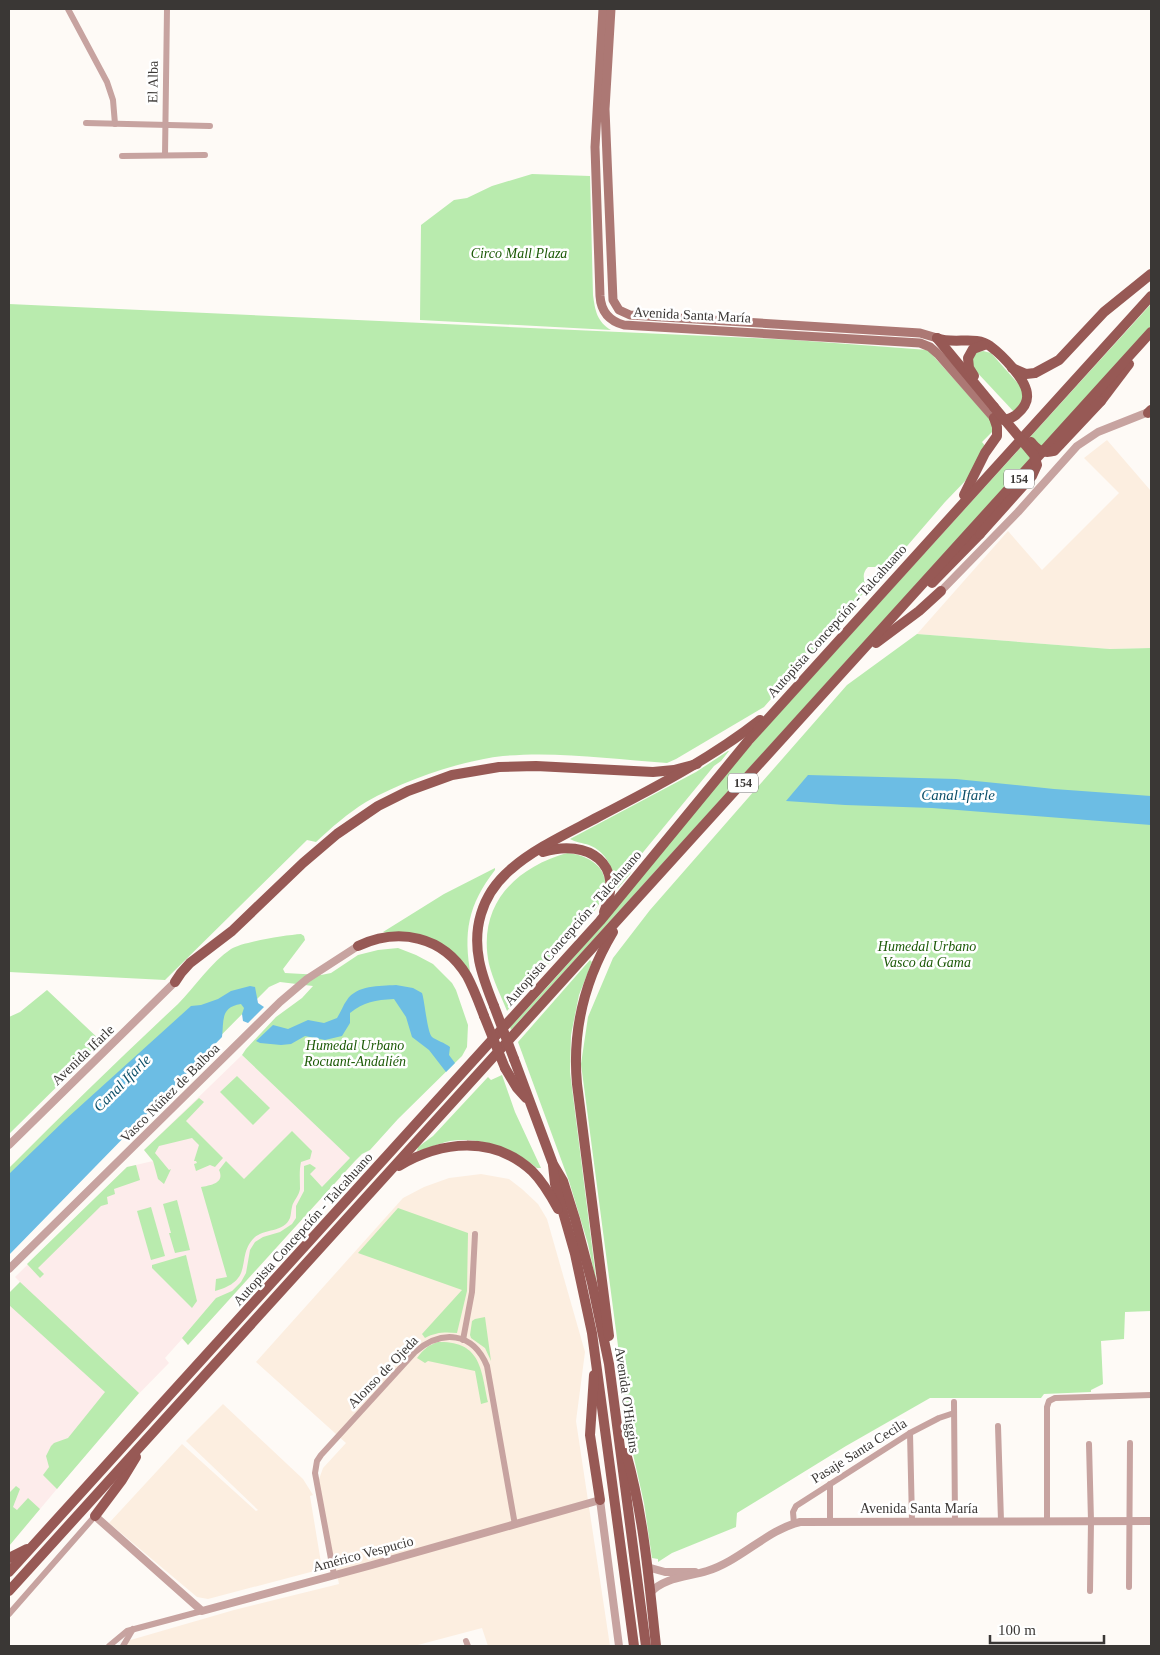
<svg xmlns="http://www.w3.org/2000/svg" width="1160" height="1655" font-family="Georgia,serif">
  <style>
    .industrial { fill: #fceee0 }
    .education { fill: #fdeceb }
    .green { fill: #b9ebae }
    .water { fill: #6cbde4 }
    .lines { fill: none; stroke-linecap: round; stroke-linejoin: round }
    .minor { stroke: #c7a3a0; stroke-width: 6 }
    .tertiary { stroke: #c7a3a0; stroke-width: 8 }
    .secondary { stroke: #ac7874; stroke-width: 9 }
    .primary { stroke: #975955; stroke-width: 10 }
    .primary-bridge { stroke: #975955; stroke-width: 10 }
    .labels { text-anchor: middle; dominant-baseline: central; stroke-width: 5; stroke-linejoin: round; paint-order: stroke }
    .shield { fill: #fff; stroke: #757372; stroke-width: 1 }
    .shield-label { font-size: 12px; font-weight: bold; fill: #3a3735 }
    .street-label { font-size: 14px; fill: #3a3735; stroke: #fff }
    .park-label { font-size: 14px; font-style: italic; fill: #1c5a07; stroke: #fff }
    .water-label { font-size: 15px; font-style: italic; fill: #0d506a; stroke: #fff }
  </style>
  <rect width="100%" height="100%" fill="#fefaf6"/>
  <g class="industrial">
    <polygon points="1107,440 1151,491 1151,648 1110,649 917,634 1008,531 1042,570 1119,493 1084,458"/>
    <polygon points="481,1174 509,1179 522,1189 538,1204 547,1219 585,1352 576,1421 610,1646 488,1646 482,1628 414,1646 124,1646 127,1641 234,1610 339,1584 318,1482 323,1468 346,1443 256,1362 403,1198 424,1187 449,1178"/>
    <polygon points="223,1404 303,1479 313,1495 310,1496 322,1569 208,1599 197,1597 109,1523 182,1444 256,1511 258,1510 186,1441"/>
  </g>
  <polygon class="education" points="242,1055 355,1161 188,1345 182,1339 165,1358 169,1363 124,1409 9,1546 9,1293 20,1282 15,1277 127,1167 153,1161 144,1150"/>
  <g class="green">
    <path d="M532,174L590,176L593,295C595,310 597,322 611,330L420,320L421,225L454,200L467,198L492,186Z"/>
    <path d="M9,304L794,340L928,350L997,427L982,442L986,447L969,477L945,502L889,567H868C861,574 864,580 867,589L764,707L676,759L667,763C614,759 555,751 503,756C459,761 405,780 366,802C348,813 331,828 316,842L307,840L165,980L9,972Z"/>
    <path d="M1151,304V326L511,1030L510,1027C601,933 678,828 764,730Z"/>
    <polygon points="983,351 991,353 1023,389 1025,398 1015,413 973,368 972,357 975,353"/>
    <polygon points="917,634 1110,649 1151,648 1151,1311 1125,1312 1124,1339 1101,1341 1103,1384 1091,1390 1091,1392 1044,1394 1041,1398 930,1398 846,1446 737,1513 736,1527 672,1553 658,1562 658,1559 652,1558 644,1503 631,1445 581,1064 588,1017 613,958 650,910 847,685"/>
    <path d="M728,751H729L721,761L714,766L635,862L630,874L618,888L616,886C613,869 607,852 589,845C583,843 575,842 570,839L696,772Z"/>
    <path d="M567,853C587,855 609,866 605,891C603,900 596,908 591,916L507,1011C501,996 493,980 489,964C477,906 514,868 567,853Z"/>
    <path d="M495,868V870C468,905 463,932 471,976L452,952L383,932L444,894Z"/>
    <path d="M301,934L304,936L305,940L283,969L285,973L321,975L331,973L358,955L378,950L398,948L416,955L433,964L452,983L456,990L468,1025L467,1047L462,1056L398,1119L370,1150L362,1154L355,1161L188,1345L182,1338L216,1298L232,1291L241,1282L246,1273L250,1250L255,1242L263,1237L280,1232L292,1224L296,1218V1206L304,1191V1166L310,1164L316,1168L310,1174L322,1187L350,1158L242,1055L246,1049L276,1017L302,998L313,986L280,982L269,987L9,1249V1168C65,1112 121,1057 178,1004C195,987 211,962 231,949C242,942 286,935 301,934Z"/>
    <polygon points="590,960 592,962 579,995 571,1035 570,1072 597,1286 588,1244 569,1181 518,1042"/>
    <polygon points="47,990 102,1042 9,1134 9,1017 20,1012"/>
    <path d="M502,1075L515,1112L541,1168H537C514,1149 481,1136 450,1141C439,1143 428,1149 417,1151L418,1147L433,1136L488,1077L491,1080Z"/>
    <polygon points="237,1076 270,1108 253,1125 220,1092"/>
    <polygon points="199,1098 204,1102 186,1121 223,1158 215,1167 210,1165 196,1171 194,1164 197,1163 196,1161 194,1161 199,1145 192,1138 159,1146 155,1153 169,1170 171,1169 164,1184 158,1179 153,1161 144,1150"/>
    <path d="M292,1131L312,1151L310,1159L301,1162C299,1171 300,1180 300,1189C299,1196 293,1201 292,1207C291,1211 291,1215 290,1218C284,1233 264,1228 254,1238C235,1257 256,1280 215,1291L216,1279L227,1277L201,1187C211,1185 225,1183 219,1170L226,1161L244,1179Z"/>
    <polygon points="136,1165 140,1180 114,1189 115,1194 107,1197 108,1204 101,1206 38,1268 44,1274 40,1278 27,1264 127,1167"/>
    <polygon points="177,1200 190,1250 175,1253 169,1233 171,1233 163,1204"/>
    <polygon points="151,1207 165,1256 151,1260 137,1211"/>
    <path d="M398,1208L468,1233L467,1291L457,1333C445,1332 436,1332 425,1338L422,1334L462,1290L358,1253Z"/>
    <polygon points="186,1255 197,1301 192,1308 152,1268 152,1265"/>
    <polygon points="20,1282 139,1393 57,1489 43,1475 49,1467 46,1456 51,1446 54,1443 68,1438 105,1392 9,1305 9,1293"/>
    <polygon points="485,1317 491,1361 485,1348 471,1338 470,1335 472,1321 475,1319"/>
    <path d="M438,1342C481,1341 481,1369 488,1402L481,1404L475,1371L428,1361L425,1363L417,1358C423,1350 428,1345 438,1342Z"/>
    <polygon points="16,1486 20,1489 13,1507 17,1510 28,1498 40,1509 9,1546 9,1493"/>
  </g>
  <g class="water">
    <polygon points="808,775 956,779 1054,789 1151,796 1151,825 932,808 845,805 786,801"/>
    <path d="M396,985L413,988L422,993C425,1002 427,1032 432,1037C436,1040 445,1043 450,1047L449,1055L455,1063L446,1072L429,1050L412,1037L406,1017L394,999C375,1000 364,1002 350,1013V1023L342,1036L325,1040L305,1036L291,1044L281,1045L260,1043L256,1041L273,1025L288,1029L308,1020L324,1023L337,1018C341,1012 343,1005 347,1000C357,985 379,986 396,985Z"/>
    <path d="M250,986L255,987L258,1003L264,1007L248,1023L243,1021L242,1014L244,1008L241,1004C220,1007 224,1021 222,1037L9,1255V1174L66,1119L191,1006L201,1005L218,999L231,991Z"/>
  </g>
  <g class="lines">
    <g class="minor">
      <polyline points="68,9 107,82 113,100 115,124"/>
      <polyline points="86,123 210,126"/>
      <polyline points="165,155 167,9"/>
      <polyline points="122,156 205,155"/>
      <polyline points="463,1340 472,1292 475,1234"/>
      <polyline points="954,1402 955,1521"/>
      <polyline points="998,1426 1001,1521"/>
      <polyline points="910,1433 912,1521"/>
      <polyline points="1089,1444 1091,1521 1090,1591"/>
      <polyline points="830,1484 830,1521"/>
      <polyline points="1047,1521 1047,1407 1049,1401 1055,1398 1151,1395"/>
      <polyline points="794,1524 793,1512 796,1506 910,1433 939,1418 954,1413"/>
      <path d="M334,1575L315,1473L317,1461L321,1455L415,1352C442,1329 473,1332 487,1366L515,1525"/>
      <polyline points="1129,1587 1130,1443"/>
      <polyline points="9,1614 95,1516"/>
      <polyline points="466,1641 468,1646"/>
      <polyline points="109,1646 127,1631 202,1611"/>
      <polyline points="123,1646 133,1629"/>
    </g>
    <g class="tertiary">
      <polyline points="941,591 1018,512 1077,446 1098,432 1151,411"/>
      <polyline points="9,1145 175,982"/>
      <polyline points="9,1269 280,1002 307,979 358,946"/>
      <polyline points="95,1516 202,1611 372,1565 600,1500 619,1646"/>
      <polyline points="647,1567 665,1572 695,1572"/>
      <path d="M650,1593C664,1577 688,1577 707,1571C740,1561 767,1530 800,1522L1151,1521"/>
    </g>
    <g class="secondary">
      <path d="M603,9L595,147L600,296C601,311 609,321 624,325L920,343L930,347L938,354L994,418"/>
      <polyline points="611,9 605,109 613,300 619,310 630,315 920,333 937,338"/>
    </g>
    <g class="primary">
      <path d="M937,338C953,345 976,335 990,346C1002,355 1027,380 1027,395C1028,403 1022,410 1016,415C1009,420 1002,421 994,418"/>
      <polyline points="937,338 994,407"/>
      <polyline points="1012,368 1026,374 1035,373 1059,360 1104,312 1151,274"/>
      <polyline points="974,376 969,368 968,358 973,349 984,345"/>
      <polyline points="1101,401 1129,364"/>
      <polyline points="1148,413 1151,410"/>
      <polyline points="964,495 985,453 997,436 997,427 994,418"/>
      <polyline points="932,583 980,534"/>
      <polyline points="876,643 919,611 941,591"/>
      <path d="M543,852C588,838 626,864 604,912"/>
      <path d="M358,946C399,927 443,936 467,976C474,989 479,1003 484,1016"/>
      <polyline points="175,982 181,973 190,963 232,931 303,863 337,834 378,806 408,791 452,775 499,767 536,766 653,772 674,770 697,764"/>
      <path d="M494,1006C482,976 471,947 481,914C486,897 496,882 510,870C533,849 570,832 598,817C654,788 710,759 760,720"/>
      <polyline points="514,1059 553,1164 563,1181 575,1219 592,1283 609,1364 646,1646"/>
      <polyline points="505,1068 517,1088 526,1098"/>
      <polyline points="553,1165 555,1184 575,1254 592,1333 634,1646"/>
      <path d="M399,1166C441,1141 493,1135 532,1171C543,1182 551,1196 558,1209"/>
      <path d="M609,1336L577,1084C572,1030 585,979 613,932"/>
      <polyline points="594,1375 590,1435 600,1500"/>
      <path d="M626,1453C644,1516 649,1582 656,1646"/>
      <polyline points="95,1516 122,1480 136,1457"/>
      <polyline points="9,1558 27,1549"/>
      <polyline points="9,1572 600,921 748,741 1151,296"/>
      <polyline points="9,1591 1151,332"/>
    </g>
    <g class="primary-bridge">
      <path d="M1031,442C1037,450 1043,454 1054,451L1101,401"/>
      <polyline points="980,534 1032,476 1037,465 1034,455 994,407"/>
      <polyline points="494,1006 514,1059"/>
      <polyline points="484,1016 505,1068"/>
    </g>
  </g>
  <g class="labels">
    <g class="shield">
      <rect x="1004" y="469.5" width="30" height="19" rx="4"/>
      <rect x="728" y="773.5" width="30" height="19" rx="4"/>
    </g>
    <g class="shield-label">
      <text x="1019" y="479">154</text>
      <text x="743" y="783">154</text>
    </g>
    <g class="street-label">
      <text transform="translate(153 82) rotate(-89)">El Alba</text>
      <text transform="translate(692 315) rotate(3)">Avenida Santa María</text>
      <text transform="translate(837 621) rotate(-48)">Autopista Concepción - Talcahuano</text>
      <text transform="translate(573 928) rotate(-49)">Autopista Concepción - Talcahuano</text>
      <text transform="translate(83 1055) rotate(-44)">Avenida Ifarle</text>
      <text transform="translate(170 1093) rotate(-45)">Vasco Núñez de Balboa</text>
      <text transform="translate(303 1229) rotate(-48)">Autopista Concepción - Talcahuano</text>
      <text transform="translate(383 1372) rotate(-46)">Alonso de Ojeda</text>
      <text transform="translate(627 1400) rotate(82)">Avenida O'Higgins</text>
      <text transform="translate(859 1451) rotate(-32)">Pasaje Santa Cecila</text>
      <text x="919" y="1508">Avenida Santa María</text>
      <text transform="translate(363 1554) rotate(-15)">Américo Vespucio</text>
    </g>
    <g class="park-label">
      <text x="519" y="253">Circo Mall Plaza</text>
      <text x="927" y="946">Humedal Urbano<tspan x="927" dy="16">Vasco da Gama</tspan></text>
      <text x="355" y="1045">Humedal Urbano<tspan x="355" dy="16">Rocuant-Andalién</tspan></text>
    </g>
    <g class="water-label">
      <text x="958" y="795">Canal Ifarle</text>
      <text transform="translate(122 1083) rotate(-45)">Canal Ifarle</text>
    </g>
  </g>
  <rect width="1160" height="1655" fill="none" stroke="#3a3735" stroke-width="20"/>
  <path d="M990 1635v8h114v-8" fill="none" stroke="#3a3735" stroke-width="2.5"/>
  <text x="998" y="1635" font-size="15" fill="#3a3735" stroke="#ffffff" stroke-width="4" paint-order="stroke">100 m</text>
</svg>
